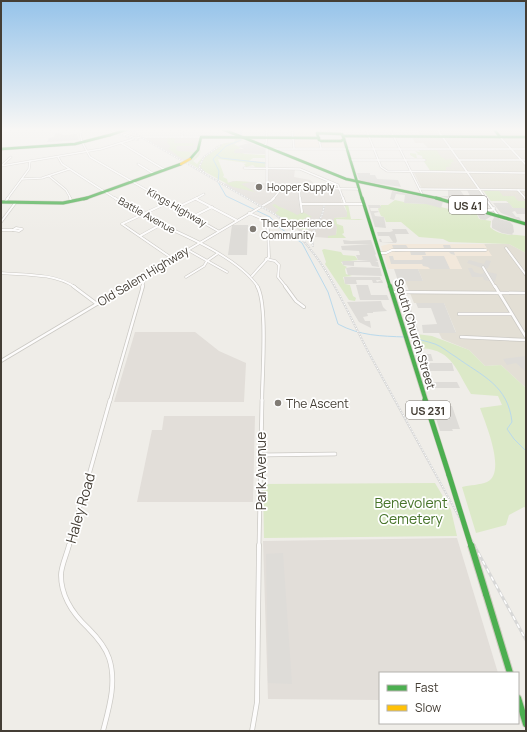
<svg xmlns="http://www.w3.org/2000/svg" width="527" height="732" font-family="Manrope,sans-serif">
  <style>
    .residential { fill: #e3dfd5 }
    .commercial { fill: #f2e8db }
    .industrial { fill: #e2ded9 }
    .green { fill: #dce9c8 }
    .parking { fill: #dedcd8 }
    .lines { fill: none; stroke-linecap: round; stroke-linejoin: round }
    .stream { stroke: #b9d9ec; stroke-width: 1 }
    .street-far4-casing { stroke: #cbc9c4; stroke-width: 2.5 }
    .street-far3-casing { stroke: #cbc9c4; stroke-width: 3 }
    .street-far2-casing { stroke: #cbc9c4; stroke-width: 4 }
    .street-far1-casing { stroke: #cbc9c4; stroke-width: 4.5 }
    .street-casing { stroke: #cbc9c4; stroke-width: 5.5 }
    .fast-far4-casing { stroke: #cecabf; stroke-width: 3.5 }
    .fast-far3-casing { stroke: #cecabf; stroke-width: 4 }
    .fast-far2-casing { stroke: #cecabf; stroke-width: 5.5 }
    .fast-far1-casing { stroke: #cecabf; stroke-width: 6 }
    .fast-casing { stroke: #cecabf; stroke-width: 8 }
    .street-far4 { stroke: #fdfcfc; stroke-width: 1.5 }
    .street-far3 { stroke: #fdfcfc; stroke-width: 2 }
    .street-far2 { stroke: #fdfcfc; stroke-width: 2.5 }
    .street-far1 { stroke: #fdfcfc; stroke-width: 3 }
    .street { stroke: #fdfcfc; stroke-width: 4 }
    .fast-far4 { stroke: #4caf50; stroke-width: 2.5 }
    .fast-far3 { stroke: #4caf50; stroke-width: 3 }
    .fast-far2 { stroke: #4caf50; stroke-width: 4 }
    .fast-far1 { stroke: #4caf50; stroke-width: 5 }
    .fast { stroke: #4caf50; stroke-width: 6 }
    .rail-far1-casing { stroke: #d8d8d7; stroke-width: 2 }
    .rail-casing { stroke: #d8d8d7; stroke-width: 3 }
    .rail-far1 { stroke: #fff; stroke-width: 1; stroke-dasharray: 1.5; stroke-linecap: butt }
    .rail { stroke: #fff; stroke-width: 1.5; stroke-dasharray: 4.5; stroke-linecap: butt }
    .fast-bridge-far2-casing { stroke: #cecabf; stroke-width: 3.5; stroke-linecap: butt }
    .fast-bridge-far1-casing { stroke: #cecabf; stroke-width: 6; stroke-linecap: butt }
    .fast-bridge-casing { stroke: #cecabf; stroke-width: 8; stroke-linecap: butt }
    .slow-bridge-casing { stroke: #cecabf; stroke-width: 3.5; stroke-linecap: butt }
    .fast-bridge-far2 { stroke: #4caf50; stroke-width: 2.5 }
    .fast-bridge-far1 { stroke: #4caf50; stroke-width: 5 }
    .fast-bridge { stroke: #4caf50; stroke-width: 6 }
    .slow-bridge { stroke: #ffc107; stroke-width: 2.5 }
    .poi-dot { fill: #807b74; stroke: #fff; stroke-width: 1.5 }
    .labels { text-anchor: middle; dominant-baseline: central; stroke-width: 3.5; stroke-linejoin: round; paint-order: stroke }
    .far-poi-label { font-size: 10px; fill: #443e35; stroke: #fff; text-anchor: start }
    .far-street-label { font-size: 10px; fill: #443e35; stroke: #fff }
    .shield { fill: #fff; stroke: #7c7872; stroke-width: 1 }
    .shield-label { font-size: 11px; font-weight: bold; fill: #443e35 }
    .street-label { font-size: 12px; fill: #443e35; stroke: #fff }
    .poi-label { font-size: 12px; fill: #443e35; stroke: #fff; text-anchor: start }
    .near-street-label { font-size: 14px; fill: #443e35; stroke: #fff }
    .near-park-label { font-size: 14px; fill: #47742a; stroke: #fff }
  </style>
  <rect width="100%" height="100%" fill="#efede8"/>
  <g class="residential">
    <polygon points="406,129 435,129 440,136 421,136 418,131 407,131"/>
    <polygon points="437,129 493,129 499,137 443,136"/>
    <polygon points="495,129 526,129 526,137 501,137"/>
    <polygon points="412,137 526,138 526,208 509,203 506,201 491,201 482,189 422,189 414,173 432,173 418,148 428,148 423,143 415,143"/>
    <polygon points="484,244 509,244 526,253 526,388 501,365 485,366 469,350 442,339 439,333 456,332 444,303 414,303 405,281 423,281 418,269 462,269 455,256 491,256"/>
  </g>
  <g class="commercial">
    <polygon points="293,129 316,129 319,141 341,141 344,143 345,147 295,147"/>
    <polygon points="389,244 484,244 492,256 456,256 462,269 388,269 381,246"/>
  </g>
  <g class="industrial">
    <polygon points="142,137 198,138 198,145 194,154 185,161"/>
    <polygon points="268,169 295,169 294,177 310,180 320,188 338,188 342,203 347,212 347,217 334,218 337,227 336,236 328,236 328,238 304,236 296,228 275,213 224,184 233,181 268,183"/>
    <polygon points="135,332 195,332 219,351 246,363 244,402 114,402"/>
    <polygon points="164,416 255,416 253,502 137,502 152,430 162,430"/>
    <polygon points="457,538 498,673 380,673 380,700 268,699 263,541"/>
  </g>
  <g class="green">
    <polygon points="168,138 175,138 174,143 194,143 193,146 177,146 176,149 178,151 194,152 186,160 178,156 168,148 171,147 167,142"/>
    <path d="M236,138L244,140L234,144L241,148L235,150L245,154L265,155V158H253L249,161L265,162V167H255L253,165L246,167L244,164L247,163L218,159L224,175L223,177L227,179L228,183L236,181L250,182L241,184L255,192L233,187L187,162L195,157L201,150L199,156L193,161L197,164C202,156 210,154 216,148L215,147L225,143L234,142Z"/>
    <polygon points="418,149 436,149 441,157 445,159 444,160 452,159 454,162 451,162 452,164 447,165 453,166 446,167 446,172 431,172 423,160 422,156 416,154 417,158 415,158 410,155 410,153 418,154 415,151 420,152"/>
    <polygon points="483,190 499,191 503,196 514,196 518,201 526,201 526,208 513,208 507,201 491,201"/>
    <path d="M395,200L404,202V203L430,204L471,215L468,208L475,210L479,219L491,221L490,227C500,237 514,234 526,236V253L509,244L449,242L443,239L419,237L401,222H386L384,217L381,216L378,209L381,205H388Z"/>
    <path d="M275,204C282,209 290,210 297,215L303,212L312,217L304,218L307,229L310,232C296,229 288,222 275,213L279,210L272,205Z"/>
    <polygon points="344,204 348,204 351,219 364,219 359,220 336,219 337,224 343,226 344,233 342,234 346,238 328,238 328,236 336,235 337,227 334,223 334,218 347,217 347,212"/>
    <polygon points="324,249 341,252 343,255 355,256 358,260 341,262 343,265 347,267 345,269 346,274 352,276 343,277 345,284 350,285 353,296 356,298 355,301 349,300 325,264 326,262 322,250"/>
    <path d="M409,333L432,336L469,350L485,366L501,365L526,388V508L524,507L509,515L506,525L476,533L462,487C470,485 480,485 487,482C507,473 485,422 480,408L502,405L498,396L471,394C454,366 451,347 414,348Z"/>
    <polygon points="435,483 451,510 457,536 264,538 263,484"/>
  </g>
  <g class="parking">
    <polygon points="54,132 64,135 77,134 79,140 47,142 49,138 54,137 56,133"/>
    <polygon points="246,141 265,149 265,154 234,153 235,149 244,149 238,146 249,143 242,142"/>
    <polygon points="357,173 370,173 370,175 375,175 377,179 398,180 401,187 362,181 359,179"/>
    <polygon points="448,190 460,190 465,197 471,198 467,190 479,190 490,205 483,206 484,207 462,201 462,199 460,201 440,196 448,196"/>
    <polygon points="392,191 450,202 493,215 485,220 480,219 475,210 463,207 464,209 456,207 443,202 441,208 426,204 404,203 405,195 396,194 394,200 390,199"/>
    <polygon points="493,203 509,203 513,208 526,208 526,214 517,214 515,211 512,212 516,217 519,217 522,221 501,213"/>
    <polygon points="368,205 380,205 381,208 370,208 371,211 378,211 379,212 374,213 375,216 384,217 386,228 375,227"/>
    <polygon points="495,216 499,217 499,219 510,222 513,225 514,232 512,234 513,235 502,233 492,228 492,221"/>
    <polygon points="232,225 248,225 247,255 228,255"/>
    <polygon points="392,229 406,229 409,234 395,234 397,241 396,243 380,242 379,239 381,239 382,242 393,242 389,236 378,236 377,232 390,232 393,231"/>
    <polygon points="343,240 351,241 371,240 376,254 375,255 378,261 375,261 378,262 379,267 372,266 370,262 354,262 354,266 343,265 342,261 369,261 358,260 356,255 364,255 360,255 359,251 342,250 341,246 371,244 344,244"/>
    <polygon points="392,245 406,245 408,248 444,248 443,245 450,245 451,248 484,248 486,252 454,252 455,255 451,254 449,252 425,252 426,255 411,255 410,251 395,252"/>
    <polygon points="389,256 393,256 394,260 421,260 423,259 422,256 444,256 450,269 430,269 428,267 423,266 422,264 391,264"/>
    <polygon points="469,260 484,264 486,260 491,261 488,268 486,269 488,272 497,274 495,282 484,280 483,277 472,277 468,268 472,268 474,272 481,274 484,273 482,268 467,263"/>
    <polygon points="352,267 380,268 382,276 348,275 346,268"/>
    <polygon points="394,269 418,269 423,281 398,281"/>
    <polygon points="344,277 380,277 381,280 376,280 377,282 382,280 383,283 373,283 372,280 356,280 357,284 345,284"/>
    <polygon points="356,285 368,285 371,295 387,295 389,300 360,300"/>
    <polygon points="381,301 383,307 387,311 373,312 373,313 367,313 368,316 363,317 365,321 370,321 371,328 359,322 347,302"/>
    <polygon points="416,303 444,303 456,333 423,333 422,325 437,324 431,308 418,308"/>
    <polygon points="410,306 417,327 419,331 411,330 404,309"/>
    <polygon points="418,354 431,354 433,361 425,361 427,363 452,363 454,371 423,371"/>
    <polygon points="526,356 526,372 516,363 507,365 503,359"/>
    <polygon points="431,382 457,382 460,388 433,388"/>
    <polygon points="432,406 452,406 460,429 452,429 453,431 440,431"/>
    <polygon points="283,553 292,684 268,683 266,554"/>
  </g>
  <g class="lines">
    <g class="stream">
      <polyline points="119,129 128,132 148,129"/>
      <path d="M241,129V140L226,146L213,159L219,171L218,182L226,196L270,217L280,228L302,243L328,292L338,324C360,336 381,336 405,337"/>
      <polyline points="217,155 221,158 265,163"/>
      <path d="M408,337C417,339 426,341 435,344C443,347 449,353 456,357C482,376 508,385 512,422L507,429L514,439L526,451"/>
    </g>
    <defs>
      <g id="street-far4">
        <polyline points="87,129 80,133 82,142 90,157 162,199"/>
        <polyline points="108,129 135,138"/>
        <polyline points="182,129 182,137"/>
        <polyline points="292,129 294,148"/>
        <polyline points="341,129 342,134"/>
        <polyline points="366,129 381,167 387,171 526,173"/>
        <polyline points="390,129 422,194"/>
        <polyline points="437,129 486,199"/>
        <polyline points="500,137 526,165"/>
        <polyline points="319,140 321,148"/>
        <polyline points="121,143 165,170"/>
        <polyline points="263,146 266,144 267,129"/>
        <polyline points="267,147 267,188 359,189"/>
        <polyline points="270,149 526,149"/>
        <polyline points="58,157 62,164 116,199"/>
        <polyline points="350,160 425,160"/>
        <polyline points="459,160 526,160"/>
        <polyline points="138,164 154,174"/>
        <polyline points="1,166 101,149 140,137 201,137"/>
        <polyline points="1,166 11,157"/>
        <polyline points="244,168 300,169 338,185 343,199"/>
        <polyline points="49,176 66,190 71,199"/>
        <polyline points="22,179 42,178 69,169"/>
        <polyline points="299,188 300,199"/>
        <polyline points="420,189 526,190"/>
        <polyline points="518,190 526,199"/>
        <polyline points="7,199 29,169 30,161"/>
        <polyline points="195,199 204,194"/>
        <polyline points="273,199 282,188"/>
      </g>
      <g id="street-far3">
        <polyline points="70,198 71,201"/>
        <path d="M115,198C128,206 142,216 157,223C187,236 240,259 258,287"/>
        <polyline points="160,198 218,231"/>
        <polyline points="300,198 302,212"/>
        <polyline points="343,198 345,204"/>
        <polyline points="485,198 497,214"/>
        <polyline points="525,198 526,199"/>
        <polyline points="196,199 236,220"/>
        <polyline points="5,202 8,198"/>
        <polyline points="169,202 122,224 173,259"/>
        <polyline points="301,204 363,204"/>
        <polyline points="178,207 197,198"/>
        <polyline points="486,210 492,210 494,208"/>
        <polyline points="249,213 265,220 268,230 269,257 252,276"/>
        <polyline points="194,216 212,207"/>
        <polyline points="1,222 16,202"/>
        <polygon points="16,228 22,229 19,231 13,230"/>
        <polyline points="1,230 13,230"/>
        <polyline points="140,236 160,225"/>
        <polyline points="506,248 526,275"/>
        <polyline points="188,250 227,272"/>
        <polyline points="380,253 386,253 392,250 486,250"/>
        <polyline points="266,259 275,261 279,265 278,277 286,287"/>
        <polyline points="483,267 495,287"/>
        <path d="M1,273C26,275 53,273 75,287"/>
        <polyline points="186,277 204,266 207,261 217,254"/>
        <polyline points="125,287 271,201 274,198"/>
        <polyline points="142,287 146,274"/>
      </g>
      <g id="street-far2">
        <polyline points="73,286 97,304"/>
        <path d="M257,286C268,303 262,377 262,401"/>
        <polyline points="285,286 296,301 304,307"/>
        <polyline points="495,286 526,337"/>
        <polyline points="393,292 526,293"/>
        <polyline points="459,314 511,314"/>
        <polyline points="461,337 526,340"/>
        <polyline points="1,361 127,286"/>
        <polyline points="110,401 143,286"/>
      </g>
      <g id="street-far1">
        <polyline points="261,455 335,454"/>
        <polyline points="69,546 110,400"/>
        <polyline points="259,546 262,400"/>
      </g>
      <g id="street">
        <path d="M69,545C67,554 61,566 61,575C61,597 73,614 88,628C97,637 105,646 109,658C117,682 109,708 103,731"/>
        <polyline points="252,731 257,702 259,545"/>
      </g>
      <g id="fast-far4">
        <polyline points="222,129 346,179 441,199"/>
        <polyline points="494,129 500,137"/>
        <polygon points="317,133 342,134 344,139 341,141 321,141 319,140"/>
        <polyline points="343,136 526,137"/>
        <polyline points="344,139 357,182"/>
        <polyline points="1,149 75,144 110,135"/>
        <polyline points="190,159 198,150 201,137 319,138"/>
        <polyline points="357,182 362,199"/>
        <polyline points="84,199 181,164"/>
      </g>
      <g id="fast-far3">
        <polyline points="362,198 390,287"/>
        <polyline points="436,198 526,224"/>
        <polyline points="1,202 63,203 87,198"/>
      </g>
      <polyline id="fast-far2" points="390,286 426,401"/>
      <polyline id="fast-far1" points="425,400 449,475"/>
      <g id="fast">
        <polyline points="486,594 510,673"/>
        <polyline points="518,698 526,724"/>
      </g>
    </defs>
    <use href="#street-far4" class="street-far4-casing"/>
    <use href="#street-far3" class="street-far3-casing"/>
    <use href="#street-far2" class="street-far2-casing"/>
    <use href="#street-far1" class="street-far1-casing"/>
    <use href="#street" class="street-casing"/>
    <use href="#fast-far4" class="fast-far4-casing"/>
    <use href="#fast-far3" class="fast-far3-casing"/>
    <use href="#fast-far2" class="fast-far2-casing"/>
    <use href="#fast-far1" class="fast-far1-casing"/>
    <use href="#fast" class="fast-casing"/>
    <use href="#street-far4" class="street-far4"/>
    <use href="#street-far3" class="street-far3"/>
    <use href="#street-far2" class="street-far2"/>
    <use href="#street-far1" class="street-far1"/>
    <use href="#street" class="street"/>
    <use href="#fast-far4" class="fast-far4"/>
    <use href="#fast-far3" class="fast-far3"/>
    <use href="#fast-far2" class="fast-far2"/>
    <use href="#fast-far1" class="fast-far1"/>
    <use href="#fast" class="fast"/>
    <defs>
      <g id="rail-far1">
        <path d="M127,129L276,215C326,254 341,301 370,355C405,418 440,482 475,546"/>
        <polyline points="115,133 138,140"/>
        <polyline points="204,172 199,167 204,157 221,145"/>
        <path d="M313,246C308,230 323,222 324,206"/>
      </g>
      <polyline id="rail" points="474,545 526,640"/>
    </defs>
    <use href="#rail-far1" class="rail-far1-casing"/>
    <use href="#rail" class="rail-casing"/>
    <use href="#rail-far1" class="rail-far1"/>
    <use href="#rail" class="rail"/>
    <defs>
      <polyline id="fast-bridge-far2" points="110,135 128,129"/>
      <polyline id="fast-bridge-far1" points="449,475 471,546"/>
      <polyline id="fast-bridge" points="471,545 486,594"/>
      <polyline id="slow-bridge" points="181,164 190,159"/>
    </defs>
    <use href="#fast-bridge-far2" class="fast-bridge-far2-casing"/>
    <use href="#fast-bridge-far1" class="fast-bridge-far1-casing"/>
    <use href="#fast-bridge" class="fast-bridge-casing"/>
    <use href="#slow-bridge" class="slow-bridge-casing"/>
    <use href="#fast-bridge-far2" class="fast-bridge-far2"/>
    <use href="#fast-bridge-far1" class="fast-bridge-far1"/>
    <use href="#fast-bridge" class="fast-bridge"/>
    <use href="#slow-bridge" class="slow-bridge"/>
  </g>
  <linearGradient id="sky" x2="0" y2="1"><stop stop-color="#95c3ea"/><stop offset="0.56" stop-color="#f8f7f5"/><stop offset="1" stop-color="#f8f7f5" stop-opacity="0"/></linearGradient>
  <rect width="527" height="231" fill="url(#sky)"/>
  <g class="poi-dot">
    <circle cx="259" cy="187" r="4"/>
    <circle cx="253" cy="229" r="4"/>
    <circle cx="278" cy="403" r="4"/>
  </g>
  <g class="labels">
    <g class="far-poi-label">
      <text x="267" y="187">Hooper Supply</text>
      <text x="261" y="223">The Experience<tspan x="261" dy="12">Community</tspan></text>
    </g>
    <g class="far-street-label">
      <text transform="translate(177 207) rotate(30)">Kings Highway</text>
      <text transform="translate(147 215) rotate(29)">Battle Avenue</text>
    </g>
    <g class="shield">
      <rect x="449" y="196" width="38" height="18" rx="3"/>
      <rect x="406" y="401" width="44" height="18" rx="3"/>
    </g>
    <g class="shield-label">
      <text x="468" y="205">US 41</text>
      <text x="428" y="410">US 231</text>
    </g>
    <g class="street-label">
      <text transform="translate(143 276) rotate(-31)">Old Salem Highway</text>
      <text transform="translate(415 334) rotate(73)">South Church Street</text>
    </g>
    <g class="poi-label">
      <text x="286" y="403">The Ascent</text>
    </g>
    <g class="near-street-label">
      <text transform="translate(260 471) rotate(-90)">Park Avenue</text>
      <text transform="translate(80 508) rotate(-74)">Haley Road</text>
    </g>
    <g class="near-park-label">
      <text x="411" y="502">Benevolent<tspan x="411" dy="16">Cemetery</tspan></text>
    </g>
  </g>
  <rect width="527" height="732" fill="none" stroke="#443e35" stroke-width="4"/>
  <rect x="379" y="672" width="140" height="52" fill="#ffffff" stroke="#b4b2ae"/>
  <rect x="387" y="685" width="20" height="6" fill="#4caf50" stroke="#b4b2ae"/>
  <text x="415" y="692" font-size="12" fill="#443e35">Fast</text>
  <rect x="387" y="705" width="20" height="6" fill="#ffc107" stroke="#b4b2ae"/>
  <text x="415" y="712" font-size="12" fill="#443e35">Slow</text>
</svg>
